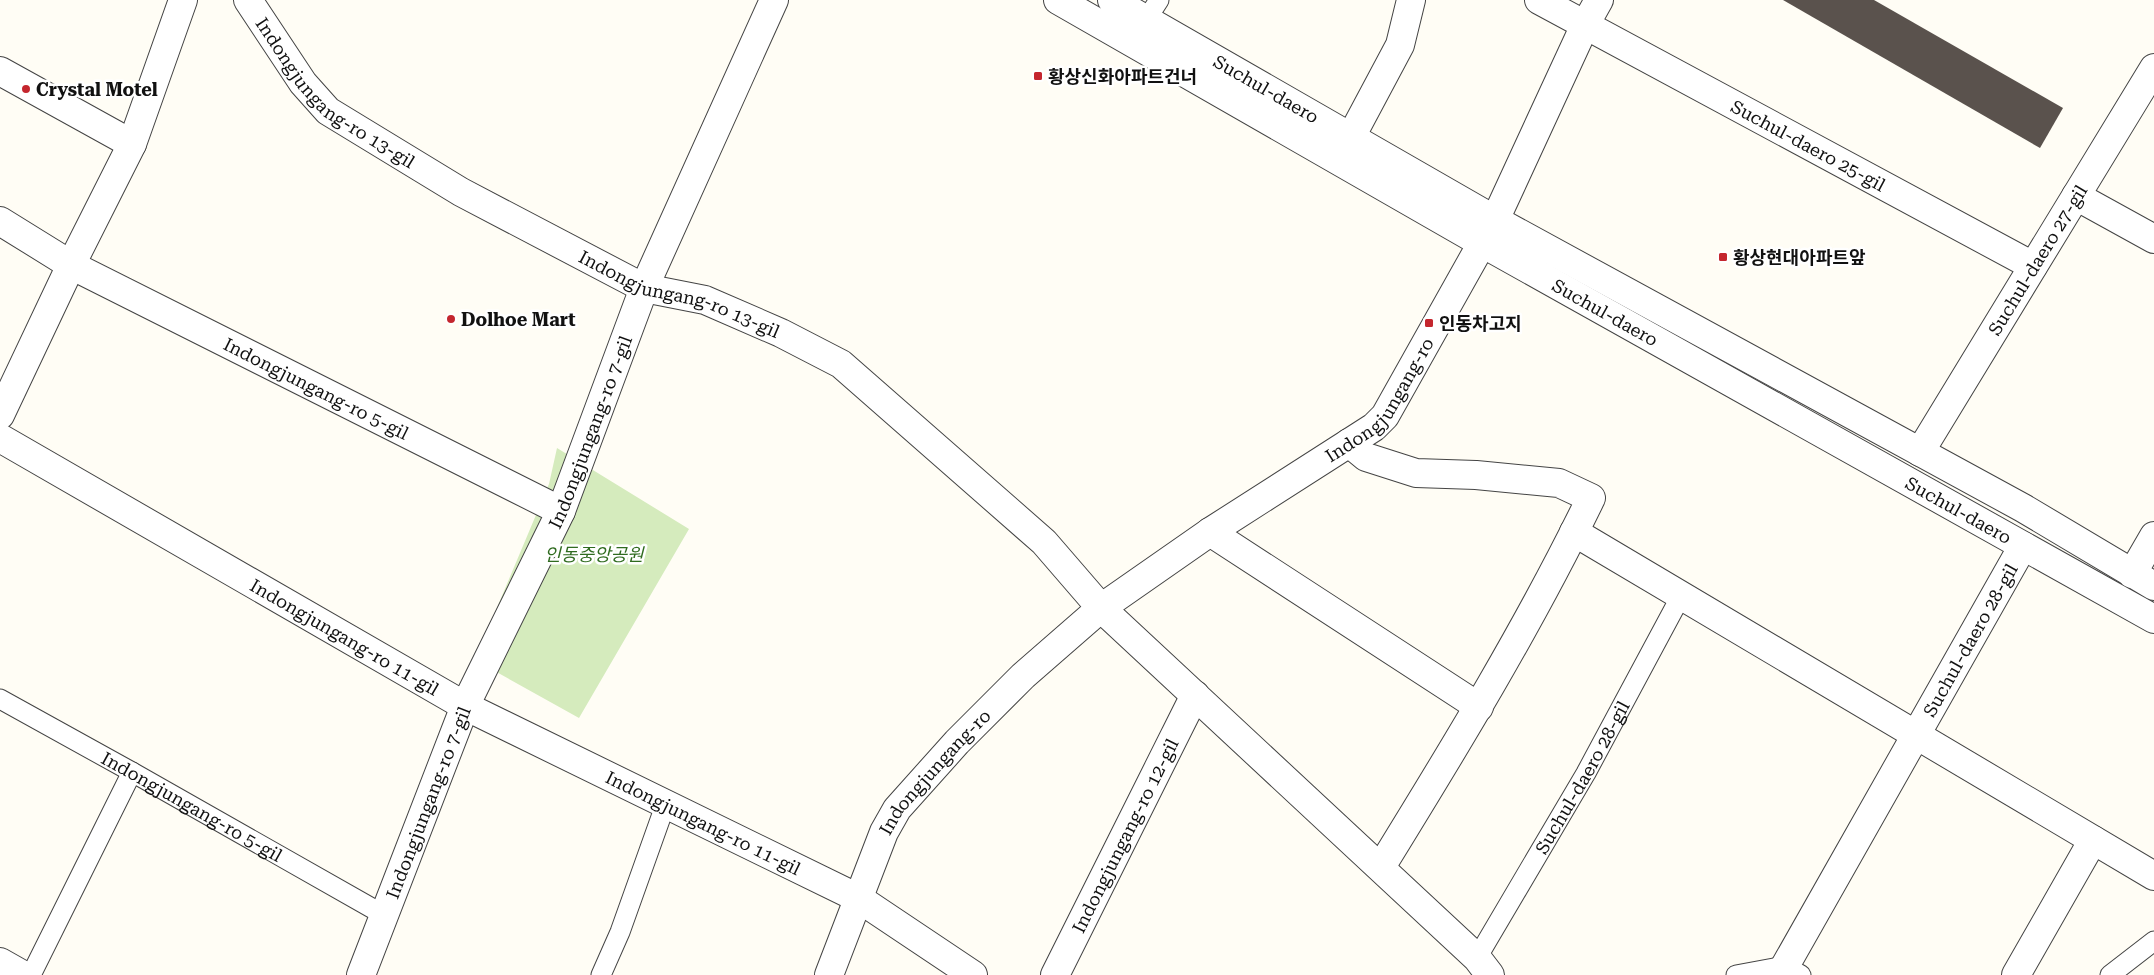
<svg xmlns="http://www.w3.org/2000/svg" width="2154" height="975" font-family="'Roboto Serif','Noto Sans KR',serif">
  <style>
    .green { fill: #d5ebbd }
    .building { fill: #5a524d }
    .lines { fill: none; stroke-linecap: round; stroke-linejoin: round }
    .service-casing { stroke: #444; stroke-width: 21 }
    .minor-casing { stroke: #444; stroke-width: 30 }
    .tertiary-casing { stroke: #444; stroke-width: 30 }
    .service { stroke: #fff; stroke-width: 19 }
    .minor { stroke: #fff; stroke-width: 28 }
    .tertiary { stroke: #fff; stroke-width: 28 }
    .poi-dot { fill: #c4262e; stroke: #fff; stroke-width: 2 }
    .labels { text-anchor: middle; dominant-baseline: central; stroke-width: 5; stroke-linejoin: round; paint-order: stroke }
    .poi-label { font-size: 18px; font-weight: bold; fill: #111; stroke: #fff; text-anchor: start }
    .street-label { font-size: 18px; fill: #111; stroke: #fff }
    .park-label { font-size: 18px; font-style: italic; fill: #2f6b1f; stroke: #fff }
  </style>
  <rect width="100%" height="100%" fill="#fffdf5"/>
  <polygon class="green" points="557,448 689,529 579,718 475,660 549,484"/>
  <polygon class="building" points="1783,0 1874,0 2063,108 2040,148"/>
  <g class="lines">
    <defs>
      <g id="service">
        <polyline points="1146,20 1159,0"/>
        <path id="s1" d="M0,699L132,772L384,915"/>
        <path id="s2" d="M1477,958L1586,773L1682,594"/>
        <polyline points="31,975 132,772"/>
        <polyline points="601,975 620,932 666,803"/>
        <polyline points="1736,975 1785,966 1801,975"/>
        <polyline points="2110,975 2154,941"/>
      </g>
      <g id="minor">
        <path id="s3" d="M248,0L303,83L328,111L461,192L644,288L705,300L781,333L841,364L1044,542L1101,608L1477,958L1490,975"/>
        <path id="s4" d="M1539,0L2033,266"/>
        <polyline points="0,71 132,144"/>
        <polyline points="1351,137 1400,45 1411,0"/>
        <polyline points="2076,196 2154,239"/>
        <path id="s5" d="M0,221L71,265L561,511"/>
        <polyline points="0,415 71,265 132,144 183,0"/>
        <path id="s6" d="M0,438L465,706L858,898L973,975"/>
        <path d="M1349,443L1366,457L1416,473L1476,475L1559,483L1591,498C1529,626 1455,747 1381,867"/>
        <path id="s7" d="M1920,452L2154,68"/>
        <polyline points="1210,532 1479,707"/>
        <polyline points="1574,532 2154,876"/>
        <polyline points="0,962 23,975"/>
        <path id="s8" d="M361,975L465,706L561,511L644,288L774,0"/>
        <path id="s9" d="M829,975L884,832L897,809L957,742L1023,676L1101,608L1210,532L1374,427L1385,416L1495,220L1585,25L1599,0"/>
        <path id="s10" d="M1055,975L1195,695"/>
        <path id="s11" d="M1780,975L2023,546"/>
        <polyline points="2016,975 2093,840"/>
      </g>
      <g id="tertiary">
        <path id="s12" d="M1058,0L1482,243L2154,619"/>
        <path id="s13" d="M1112,0L1495,220L2023,508L2154,586"/>
        <polyline points="2132,574 2154,536"/>
      </g>
    </defs>
    <use href="#service" class="service-casing"/>
    <use href="#minor" class="minor-casing"/>
    <use href="#tertiary" class="tertiary-casing"/>
    <use href="#service" class="service"/>
    <use href="#minor" class="minor"/>
    <use href="#tertiary" class="tertiary"/>
  </g>
  <g class="poi-dot">
    <rect x="1033" y="71" width="10" height="10" rx="2.5"/>
    <circle cx="26" cy="89" r="5"/>
    <rect x="1718" y="252" width="10" height="10" rx="2.5"/>
    <circle cx="451" cy="319" r="5"/>
    <rect x="1424" y="318" width="10" height="10" rx="2.5"/>
  </g>
  <g class="labels">
    <g class="poi-label">
      <text x="1048" y="76">황상신화아파트건너</text>
      <text x="36" y="89">Crystal Motel</text>
      <text x="1733" y="257">황상현대아파트앞</text>
      <text x="461" y="319">Dolhoe Mart</text>
      <text x="1439" y="323">인동차고지</text>
    </g>
    <g class="street-label">
      <text stroke="none"><textPath href="#s3" startOffset="130">Indongjungang-ro 13-gil</textPath></text>
      <text stroke="none"><textPath href="#s13" startOffset="178">Suchul-daero</textPath></text>
      <text stroke="none"><textPath href="#s4" startOffset="306">Suchul-daero 25-gil</textPath></text>
      <text stroke="none"><textPath href="#s7" startOffset="225">Suchul-daero 27-gil</textPath></text>
      <text stroke="none"><textPath href="#s3" startOffset="535">Indongjungang-ro 13-gil</textPath></text>
      <text stroke="none"><textPath href="#s12" startOffset="630">Suchul-daero</textPath></text>
      <text stroke="none"><textPath href="#s5" startOffset="358">Indongjungang-ro 5-gil</textPath></text>
      <text stroke="none"><textPath href="#s9" startOffset="818">Indongjungang-ro</textPath></text>
      <text stroke="none"><textPath href="#s8" startOffset="590">Indongjungang-ro 7-gil</textPath></text>
      <text stroke="none"><textPath href="#s12" startOffset="1035">Suchul-daero</textPath></text>
      <text stroke="none"><textPath href="#s6" startOffset="398">Indongjungang-ro 11-gil</textPath></text>
      <text stroke="none"><textPath href="#s11" startOffset="385">Suchul-daero 28-gil</textPath></text>
      <text stroke="none"><textPath href="#s9" startOffset="232">Indongjungang-ro</textPath></text>
      <text stroke="none"><textPath href="#s2" startOffset="209">Suchul-daero 28-gil</textPath></text>
      <text stroke="none"><textPath href="#s8" startOffset="185">Indongjungang-ro 7-gil</textPath></text>
      <text stroke="none"><textPath href="#s1" startOffset="220">Indongjungang-ro 5-gil</textPath></text>
      <text stroke="none"><textPath href="#s6" startOffset="802">Indongjungang-ro 11-gil</textPath></text>
      <text stroke="none"><textPath href="#s10" startOffset="156">Indongjungang-ro 12-gil</textPath></text>
    </g>
    <g class="park-label">
      <text x="594" y="554">인동중앙공원</text>
    </g>
  </g>
</svg>
